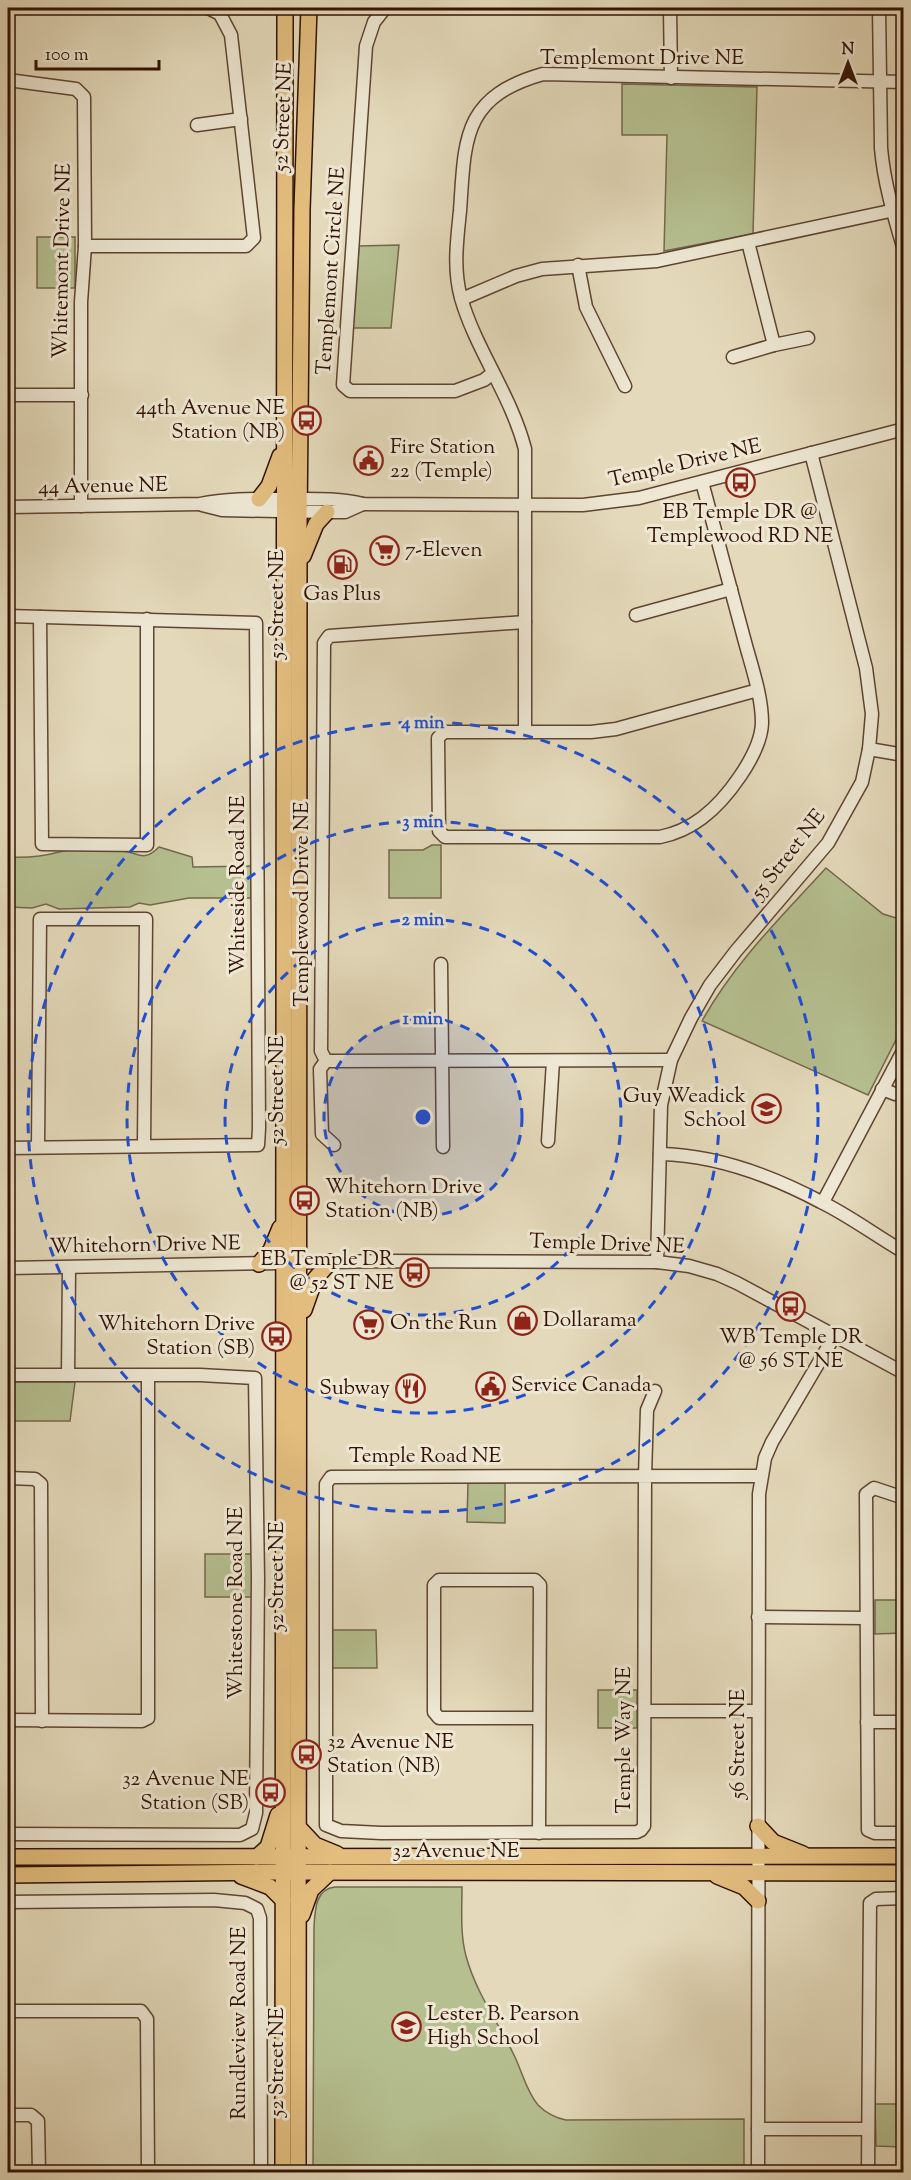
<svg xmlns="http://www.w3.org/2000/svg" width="911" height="2180" font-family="'Sorts Mill Goudy',serif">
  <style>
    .green { fill: #b5bf90; stroke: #74684a; stroke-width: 1.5 }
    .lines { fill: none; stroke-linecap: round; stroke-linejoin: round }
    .minor-casing { stroke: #5f4432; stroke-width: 15 }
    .major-casing { stroke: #331204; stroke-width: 18 }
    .minor { stroke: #ede7d3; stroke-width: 12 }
    .major { stroke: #e2bd7e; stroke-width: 15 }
    .ring { fill: none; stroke: #1d4ed8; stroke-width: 3; stroke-dasharray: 10 8 }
    .labels { text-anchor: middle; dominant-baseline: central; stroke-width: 6; stroke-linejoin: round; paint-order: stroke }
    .street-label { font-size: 21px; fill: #331204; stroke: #ede7d3 }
    .poi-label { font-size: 21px; fill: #331204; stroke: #ede7d3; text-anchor: start }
    .centre { fill: #1d4ed8; stroke: #ede7d3; stroke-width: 3 }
    .ring-label { font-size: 18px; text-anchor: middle; font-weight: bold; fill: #1d4ed8; stroke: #ede7d3; stroke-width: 6; stroke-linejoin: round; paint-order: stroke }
  </style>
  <rect width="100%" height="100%" fill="#e4dabb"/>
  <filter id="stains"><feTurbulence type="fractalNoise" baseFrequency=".00333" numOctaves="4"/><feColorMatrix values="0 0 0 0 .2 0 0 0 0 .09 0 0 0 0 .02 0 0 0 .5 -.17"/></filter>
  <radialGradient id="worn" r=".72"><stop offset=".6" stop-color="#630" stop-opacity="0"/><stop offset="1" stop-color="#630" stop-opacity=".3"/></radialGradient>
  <g class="green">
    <polygon points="622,84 757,87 753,234 664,251 667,135 622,135"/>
    <rect x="37" y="237" width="38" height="51"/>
    <polygon points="399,245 391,328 353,328 359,246"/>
    <polygon points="432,845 441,845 441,898 389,898 389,850 423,850"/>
    <path d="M159,847L192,857L193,867L252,866L251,898H189L150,905L139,903L130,907L59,909L46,904L32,908L8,907V857C26,858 41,857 59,852C71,848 106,850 120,851C138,851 142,864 159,847Z"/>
    <path d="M826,868L883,914L903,920V1026L868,1095L702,1021C734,963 782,916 826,868Z"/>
    <polygon points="8,1382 75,1382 70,1421 8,1421"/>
    <polygon points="468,1483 505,1483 505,1523 467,1522"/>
    <rect x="205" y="1554" width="48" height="43"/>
    <polygon points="875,1600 903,1600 903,1633 875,1634"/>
    <polygon points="332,1630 376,1630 377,1668 331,1668"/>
    <rect x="598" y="1690" width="39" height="38"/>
    <path d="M462,1887C462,1910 460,1934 466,1956C476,1993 498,2022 514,2055C522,2071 526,2091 538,2105C545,2112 556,2118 566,2120L744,2119V2172H313L314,1927C315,1911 315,1889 335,1887Z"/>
    <polygon points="875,2104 903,2104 903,2147 876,2146"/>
  </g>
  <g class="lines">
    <defs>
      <g id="minor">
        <polyline points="385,8 374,22 366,46 343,385 350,391 455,391 484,380 493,373"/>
        <polyline points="670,8 671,78"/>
        <path d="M879,8L881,148C884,183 894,216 904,250"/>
        <polyline points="8,80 76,89 84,97 85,246 81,302 81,506"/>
        <polyline points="197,125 241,119"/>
        <polyline points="748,242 774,345"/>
        <polyline points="85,246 246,246 254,238 231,35 220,14 208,8"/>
        <polyline points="578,265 586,307 625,386"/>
        <polyline points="462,299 516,276 542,269 657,261 904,208"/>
        <polyline points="733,357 774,345 808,338"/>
        <polyline points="8,395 82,395"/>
        <path d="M702,482C716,536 731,589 745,642C752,668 762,696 762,723C761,754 726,800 702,818C690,827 675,834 660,837H445L439,831L438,738L444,732H591L616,729L758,690"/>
        <polyline points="202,505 222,510 327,512 345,512 363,504"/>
        <path d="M8,507L200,504C229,498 258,499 288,499C314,499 339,498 363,504L583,505L639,498L904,429"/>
        <polyline points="636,615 731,589"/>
        <polyline points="8,616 256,623 259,1128 258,1145 8,1148"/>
        <polyline points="40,617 42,844 147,845 147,619"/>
        <path d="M525,732V449C511,395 476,350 461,298C453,269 457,240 460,211C465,139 462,97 543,74L904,82"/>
        <polyline points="869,749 904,755"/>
        <polyline points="441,964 443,1147"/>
        <polyline points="326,1061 321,1051 324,643 329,636 525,622"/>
        <polyline points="326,1061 671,1060"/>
        <polyline points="326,1061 320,1069 322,1134 334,1145"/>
        <polyline points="882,1089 895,1094 904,1094"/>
        <polyline points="548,1141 553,1061"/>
        <polyline points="38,1147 40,919 146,919 144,1146"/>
        <path d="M660,1154C716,1155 772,1176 821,1202C850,1216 876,1236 904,1252"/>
        <polyline points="823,1202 904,1049"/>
        <polyline points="657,1262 661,1105 671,1060 691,1018 710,985 736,951 828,843 862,782 869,749 872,714 866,668 811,453"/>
        <polyline points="8,1268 383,1261 657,1262 689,1266 717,1274 737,1283 904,1373"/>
        <polyline points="8,1375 200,1375 255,1378 258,1578 256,1813 252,1829 240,1835 8,1834"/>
        <polyline points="68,1375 69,1268"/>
        <path d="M655,1391L647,1410L645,1476L644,1826L641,1830L637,1832L381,1833L341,1831L326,1825V1484L331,1477C474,1476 618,1476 761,1476"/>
        <polyline points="8,1478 35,1479 41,1484 42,1721"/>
        <polyline points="904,1498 874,1488 866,1494 868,1830 875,1833 904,1833"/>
        <polyline points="758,1617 865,1618"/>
        <polyline points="645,1711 758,1711"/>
        <polyline points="8,1720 142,1721 148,1718 148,1376"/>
        <polyline points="867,1722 904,1722"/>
        <polyline points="539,1833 540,1585 535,1580 439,1580 434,1585 434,1712 439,1718 539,1718"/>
        <polyline points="8,1902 214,1900 245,1903 257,1909 260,1918 261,2172"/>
        <polyline points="8,2011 141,2011 147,2019 148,2172"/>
        <polyline points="8,2115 31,2115 38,2121 39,2172"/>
        <polyline points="758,2129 867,2129"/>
        <polyline points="758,2172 759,1494 765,1458 772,1442 835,1335"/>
        <polyline points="868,2172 870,1903 876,1899 904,1898"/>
      </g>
      <g id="major">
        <polyline points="259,499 269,486 280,456"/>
        <polyline points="303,556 316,524 327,512"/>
        <polyline points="259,1264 271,1250 280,1228"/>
        <polyline points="304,1310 315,1279 330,1262"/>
        <polyline points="758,1826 773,1842 803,1854"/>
        <polyline points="299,1828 315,1845 337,1854"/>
        <polyline points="8,1857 904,1856"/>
        <polyline points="257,1857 268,1847 278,1815"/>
        <polyline points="8,1875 274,1872 904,1873"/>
        <polyline points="241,1876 270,1887 283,1900"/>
        <polyline points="717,1876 744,1887 758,1901"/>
        <polyline points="302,1915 311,1890 330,1872"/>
        <polyline points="283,2172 285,8"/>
        <polyline points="298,2172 299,526 302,209 309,8"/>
      </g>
    </defs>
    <use href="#minor" class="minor-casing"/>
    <use href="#major" class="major-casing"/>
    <use href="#minor" class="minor"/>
    <use href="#major" class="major"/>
  </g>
  <circle cx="423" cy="1117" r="99" fill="#1d4ed8" fill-opacity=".12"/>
  <g class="ring">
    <circle cx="423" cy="1117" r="99"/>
    <circle cx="423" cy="1117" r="198"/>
    <circle cx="423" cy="1117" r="296"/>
    <circle cx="423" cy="1117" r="395"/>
  </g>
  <defs>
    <symbol id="bus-ring" viewBox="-11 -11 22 22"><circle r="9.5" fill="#ede7d3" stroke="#8f2418" stroke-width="1.5"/><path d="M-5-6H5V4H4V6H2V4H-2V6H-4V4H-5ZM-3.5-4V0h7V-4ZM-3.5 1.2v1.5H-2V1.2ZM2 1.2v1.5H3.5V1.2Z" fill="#8f2418"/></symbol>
    <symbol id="civic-ring" viewBox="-11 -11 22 22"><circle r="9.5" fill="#ede7d3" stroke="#8f2418" stroke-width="1.5"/><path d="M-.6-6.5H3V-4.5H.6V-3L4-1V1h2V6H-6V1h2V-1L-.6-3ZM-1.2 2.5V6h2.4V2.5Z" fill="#8f2418"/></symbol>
    <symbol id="supermarket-ring" viewBox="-11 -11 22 22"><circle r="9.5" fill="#ede7d3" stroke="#8f2418" stroke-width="1.5"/><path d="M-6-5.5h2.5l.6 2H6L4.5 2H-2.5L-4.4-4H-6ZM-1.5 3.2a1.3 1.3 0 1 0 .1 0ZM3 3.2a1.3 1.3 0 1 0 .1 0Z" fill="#8f2418"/></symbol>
    <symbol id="fuel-ring" viewBox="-11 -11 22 22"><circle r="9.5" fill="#ede7d3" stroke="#8f2418" stroke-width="1.5"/><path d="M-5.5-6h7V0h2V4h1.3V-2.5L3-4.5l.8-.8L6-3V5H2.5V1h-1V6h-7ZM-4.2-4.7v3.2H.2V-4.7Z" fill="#8f2418"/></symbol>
    <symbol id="school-ring" viewBox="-11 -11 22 22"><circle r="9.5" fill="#ede7d3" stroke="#8f2418" stroke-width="1.5"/><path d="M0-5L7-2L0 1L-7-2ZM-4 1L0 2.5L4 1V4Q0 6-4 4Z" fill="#8f2418"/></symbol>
    <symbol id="shop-ring" viewBox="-11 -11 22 22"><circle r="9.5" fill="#ede7d3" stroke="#8f2418" stroke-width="1.5"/><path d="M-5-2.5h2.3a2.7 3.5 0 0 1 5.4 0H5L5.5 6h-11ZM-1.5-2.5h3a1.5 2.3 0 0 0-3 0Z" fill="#8f2418"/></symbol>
    <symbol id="restaurant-ring" viewBox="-11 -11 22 22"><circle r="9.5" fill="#ede7d3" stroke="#8f2418" stroke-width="1.5"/><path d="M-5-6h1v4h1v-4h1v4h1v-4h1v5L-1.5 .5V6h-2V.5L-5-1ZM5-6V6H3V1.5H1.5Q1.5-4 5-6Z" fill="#8f2418"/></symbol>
  </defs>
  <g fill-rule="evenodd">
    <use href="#bus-ring" x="290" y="404" width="33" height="33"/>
    <use href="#civic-ring" x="352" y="444" width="33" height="33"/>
    <use href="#bus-ring" x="724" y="466" width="33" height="33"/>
    <use href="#supermarket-ring" x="368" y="534" width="33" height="33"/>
    <use href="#fuel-ring" x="326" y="548" width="33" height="33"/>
    <use href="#school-ring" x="750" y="1092" width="33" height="33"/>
    <use href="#bus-ring" x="288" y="1184" width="33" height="33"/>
    <use href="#bus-ring" x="398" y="1256" width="33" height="33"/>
    <use href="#bus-ring" x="774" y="1290" width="33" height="33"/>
    <use href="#shop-ring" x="506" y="1304" width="33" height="33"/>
    <use href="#supermarket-ring" x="352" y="1308" width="33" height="33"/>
    <use href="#bus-ring" x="260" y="1320" width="33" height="33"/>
    <use href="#civic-ring" x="474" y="1370" width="33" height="33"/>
    <use href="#restaurant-ring" x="394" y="1372" width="33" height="33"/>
    <use href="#bus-ring" x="290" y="1738" width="33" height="33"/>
    <use href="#bus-ring" x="254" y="1776" width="33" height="33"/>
    <use href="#school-ring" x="390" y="2010" width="33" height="33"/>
  </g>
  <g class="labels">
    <g class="street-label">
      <text x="642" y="59">Templemont Drive NE</text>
      <text transform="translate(284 117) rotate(-88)">52 Street NE</text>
      <text transform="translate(63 261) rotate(-89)">Whitemont Drive NE</text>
      <text transform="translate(332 271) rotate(-86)">Templemont Circle NE</text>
      <text transform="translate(685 464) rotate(-13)">Temple Drive NE</text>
      <text transform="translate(103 487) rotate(-1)">44 Avenue NE</text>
      <text transform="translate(278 604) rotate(-90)">52 Street NE</text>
      <text transform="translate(789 855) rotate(-52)">55 Street NE</text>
      <text transform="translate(239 885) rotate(-90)">Whiteside Road NE</text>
      <text transform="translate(303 904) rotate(-90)">Templewood Drive NE</text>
      <text transform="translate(278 1090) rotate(-90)">52 Street NE</text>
      <text transform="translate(607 1245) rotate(2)">Temple Drive NE</text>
      <text transform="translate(145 1246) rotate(-1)">Whitehorn Drive NE</text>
      <text x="425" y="1457">Temple Road NE</text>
      <text transform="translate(278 1576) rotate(-90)">52 Street NE</text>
      <text transform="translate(237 1603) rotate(-90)">Whitestone Road NE</text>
      <text transform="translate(625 1740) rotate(-90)">Temple Way NE</text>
      <text transform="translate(739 1744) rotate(-90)">56 Street NE</text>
      <text x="456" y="1852">32 Avenue NE</text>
      <text transform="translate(240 2023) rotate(-90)">Rundleview Road NE</text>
      <text transform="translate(278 2062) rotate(-90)">52 Street NE</text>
    </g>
    <g class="poi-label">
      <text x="285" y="409" text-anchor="end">44th Avenue NE<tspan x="285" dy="24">Station (NB)</tspan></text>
      <text x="390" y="448">Fire Station<tspan x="390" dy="24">22 (Temple)</tspan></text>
      <text x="740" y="513" text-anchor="middle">EB Temple DR @<tspan x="740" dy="24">Templewood RD NE</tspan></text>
      <text x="405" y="551">7-Eleven</text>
      <text x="342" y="595" text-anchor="middle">Gas Plus</text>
      <text x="746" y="1097" text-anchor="end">Guy Weadick<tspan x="746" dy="24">School</tspan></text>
      <text x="325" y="1188">Whitehorn Drive<tspan x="325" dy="24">Station (NB)</tspan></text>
      <text x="394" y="1260" text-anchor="end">EB Temple DR<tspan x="394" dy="24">@ 52 ST NE</tspan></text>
      <text x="543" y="1321">Dollarama</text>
      <text x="390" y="1324">On the Run</text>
      <text x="255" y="1325" text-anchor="end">Whitehorn Drive<tspan x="255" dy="24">Station (SB)</tspan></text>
      <text x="791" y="1338" text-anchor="middle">WB Temple DR<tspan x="791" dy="24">@ 56 ST NE</tspan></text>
      <text x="511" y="1386">Service Canada</text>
      <text x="390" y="1389" text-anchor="end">Subway</text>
      <text x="327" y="1743">32 Avenue NE<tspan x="327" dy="24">Station (NB)</tspan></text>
      <text x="249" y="1780" text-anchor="end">32 Avenue NE<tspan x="249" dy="24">Station (SB)</tspan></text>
      <text x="427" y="2015">Lester B. Pearson<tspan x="427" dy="24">High School</tspan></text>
    </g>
  </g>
  <circle cx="423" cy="1117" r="9" class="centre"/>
  <g class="ring-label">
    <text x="423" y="728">4 min</text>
    <text x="423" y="827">3 min</text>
    <text x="423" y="925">2 min</text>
    <text x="423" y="1024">1 min</text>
  </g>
  <rect width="911" height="2180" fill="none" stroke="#e4dabb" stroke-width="30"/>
  <rect x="9" y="9" width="893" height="2162" fill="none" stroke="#331204" stroke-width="3"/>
  <rect x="15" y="15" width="881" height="2150" fill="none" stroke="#331204" stroke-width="1.5"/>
  <g transform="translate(848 63)" stroke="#ede7d3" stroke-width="4.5" paint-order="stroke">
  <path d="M0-4.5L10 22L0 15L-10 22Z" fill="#331204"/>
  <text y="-9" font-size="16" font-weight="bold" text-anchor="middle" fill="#331204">N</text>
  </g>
  <path d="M36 60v9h123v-9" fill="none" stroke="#331204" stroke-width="3"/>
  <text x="45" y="60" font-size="18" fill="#331204" stroke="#ede7d3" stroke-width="4.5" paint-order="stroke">100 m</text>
  <rect width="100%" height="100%" filter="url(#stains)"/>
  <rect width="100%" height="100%" fill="url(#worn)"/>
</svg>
